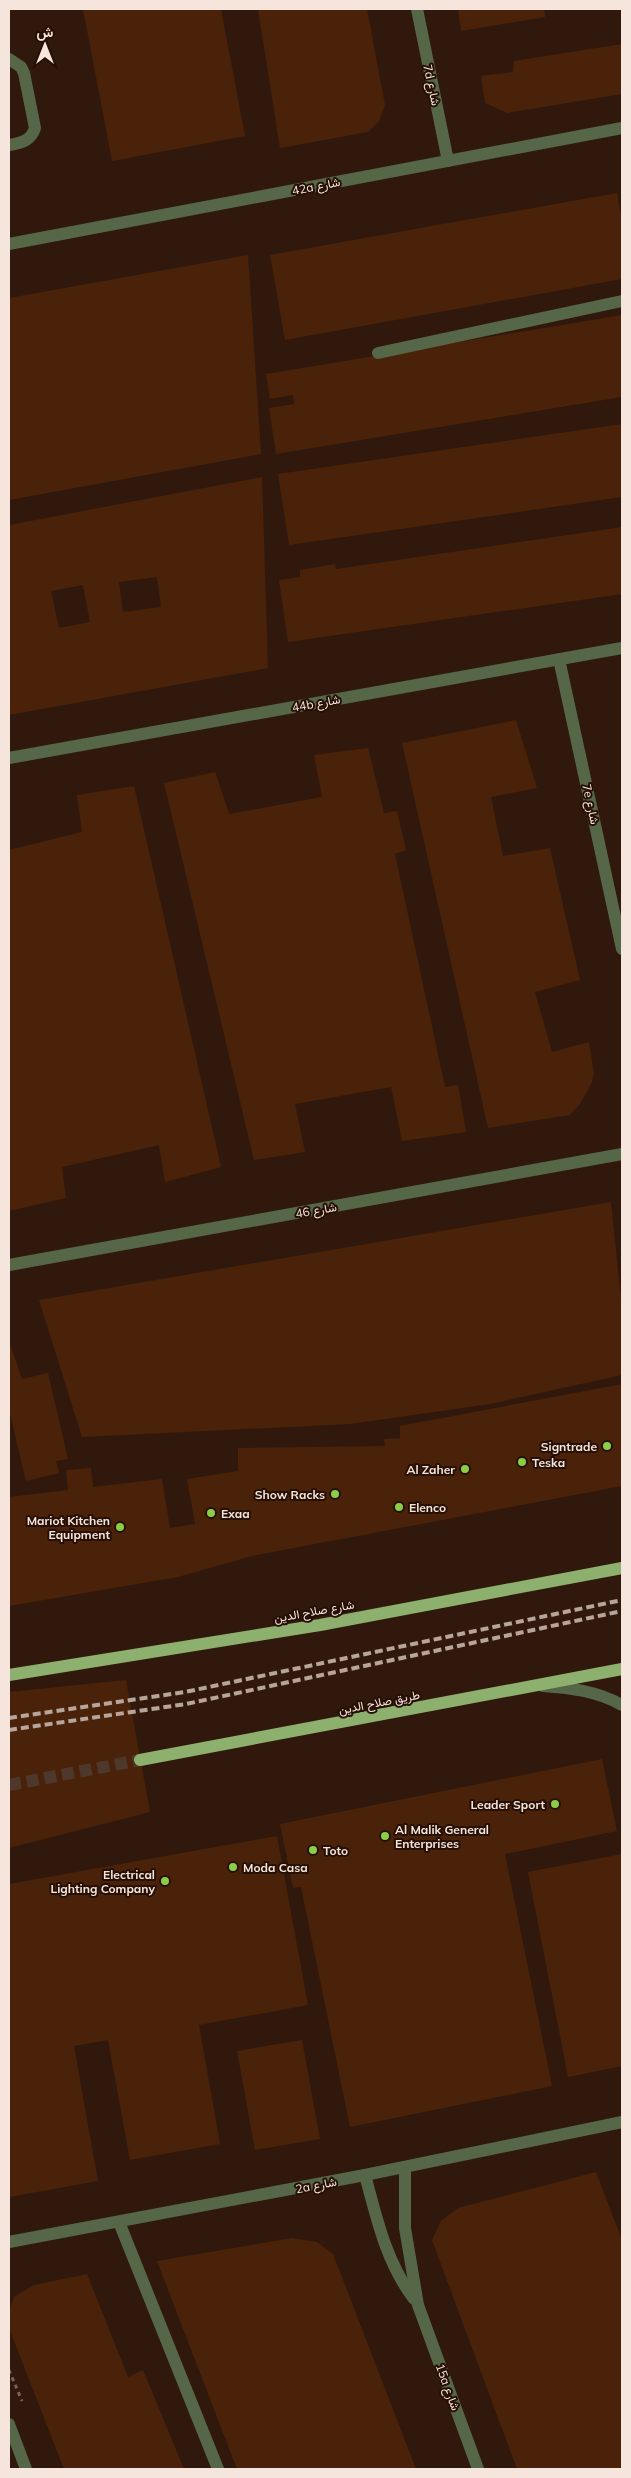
<svg xmlns="http://www.w3.org/2000/svg" width="631" height="2478" font-family="Mulish,Vazirmatn,sans-serif">
  <style>
    .building { fill: #4a220a; fill-rule: evenodd }
    .lines { fill: none; stroke-linecap: round; stroke-linejoin: round }
    .major-tunnel { stroke: #4e382b; stroke-width: 12; stroke-dasharray: 12 6; stroke-linecap: butt }
    .path { stroke: #766256; stroke-width: 3; stroke-dasharray: 4 4; stroke-linecap: butt }
    .minor { stroke: #566748; stroke-width: 12 }
    .major { stroke: #8db06e; stroke-width: 12 }
    .rail { stroke: #b7a49b; stroke-width: 4; stroke-dasharray: 8 4; stroke-linecap: butt }
    .poi-dot { fill: #8bce46; stroke: #260f04; stroke-width: 2 }
    .labels { text-anchor: middle; dominant-baseline: central; stroke-width: 4; stroke-linejoin: round; paint-order: stroke }
    .street-label { font-size: 12px; fill: #f6e5dd; stroke: #260f04 }
    .poi-label { font-size: 12px; font-weight: bold; fill: #f6e5dd; stroke: #260f04; text-anchor: end }
  </style>
  <rect width="100%" height="100%" fill="#30190c"/>
  <g class="building">
    <polygon points="83,9 221,9 245,136 112,161"/>
    <polygon points="258,9 367,9 385,105 379,121 368,132 280,148"/>
    <polygon points="458,9 544,9 545,17 461,31"/>
    <polygon points="622,44 622,94 507,113 485,103 481,76 513,72 514,61"/>
    <polygon points="617,193 622,222 622,279 285,340 270,255"/>
    <polygon points="248,255 261,454 9,500 9,298"/>
    <polygon points="622,315 622,397 276,454 269,408 294,404 293,395 270,399 266,374"/>
    <polygon points="622,424 622,497 289,545 278,474"/>
    <path d="M262,477L268,668L9,715V525ZM157,577L161,607L123,612L119,582ZM83,585L90,622L59,628L51,591Z"/>
    <polygon points="622,527 622,594 288,642 279,580 300,577 300,570 335,564 336,569"/>
    <polygon points="516,720 537,788 491,797 503,856 550,848 580,980 535,992 552,1052 589,1042 594,1074 591,1084 580,1104 570,1115 488,1128 402,743"/>
    <polygon points="368,748 384,813 397,811 406,850 395,854 445,1087 458,1085 466,1132 402,1141 391,1087 295,1104 305,1152 254,1160 164,783 215,772 229,814 322,797 314,755"/>
    <polygon points="134,786 221,1167 165,1182 159,1145 62,1167 66,1198 9,1211 9,850 82,832 77,795"/>
    <polygon points="611,1202 622,1309 622,1375 490,1404 350,1424 82,1437 39,1300"/>
    <polygon points="9,1341 22,1379 48,1373 68,1459 56,1461 59,1473 26,1481 9,1409"/>
    <polygon points="622,1384 622,1486 252,1556 178,1577 9,1606 9,1497 68,1490 66,1470 91,1468 93,1487 162,1479 170,1528 195,1524 187,1479 238,1471 238,1448 385,1446 384,1439 400,1438 400,1426"/>
    <polygon points="126,1680 150,1812 9,1848 9,1692"/>
    <polygon points="602,1759 617,1831 505,1854 552,2086 350,2127 301,1887 293,1888 280,1824"/>
    <polygon points="277,1836 308,2005 199,2025 220,2144 130,2160 108,2040 74,2046 98,2181 9,2197 9,1884"/>
    <polygon points="622,1854 622,2066 568,2077 528,1872"/>
    <polygon points="302,2040 320,2139 255,2150 237,2051"/>
    <polygon points="596,2172 622,2240 622,2469 517,2469 432,2240 441,2221 458,2208"/>
    <polygon points="292,2238 317,2242 333,2254 416,2469 237,2469 157,2261"/>
    <polygon points="87,2274 128,2377 143,2370 184,2469 64,2469 9,2328 9,2312 14,2297 34,2285"/>
  </g>
  <g class="lines">
    <polyline class="major-tunnel" points="9,1785 140,1760"/>
    <polyline class="path" points="9,2370 22,2401"/>
    <g class="minor">
      <polyline points="417,9 448,161"/>
      <path d="M9,59L21,67L24,73L35,128C31,141 21,143 9,145"/>
      <polyline points="9,244 622,128"/>
      <polyline points="378,353 622,301"/>
      <polyline points="559,659 622,949"/>
      <polyline points="9,758 622,648"/>
      <polyline points="9,1265 622,1154"/>
      <path d="M543,1686C571,1688 597,1691 622,1705"/>
      <polyline points="405,2167 405,2228 418,2305 478,2469"/>
      <path d="M365,2175C377,2219 386,2262 414,2299"/>
      <polyline points="119,2222 218,2469"/>
      <polyline points="9,2242 365,2175 622,2122"/>
      <polyline points="9,2424 26,2469"/>
    </g>
    <g class="major">
      <polyline points="9,1675 320,1625 622,1568"/>
      <polyline points="140,1760 622,1669"/>
    </g>
    <g class="rail">
      <polyline points="9,1718 185,1692 622,1600"/>
      <polyline points="9,1730 186,1704 622,1611"/>
    </g>
  </g>
  <g class="poi-dot">
    <circle cx="607" cy="1446" r="5"/>
    <circle cx="522" cy="1462" r="5"/>
    <circle cx="465" cy="1469" r="5"/>
    <circle cx="335" cy="1494" r="5"/>
    <circle cx="399" cy="1507" r="5"/>
    <circle cx="211" cy="1513" r="5"/>
    <circle cx="120" cy="1527" r="5"/>
    <circle cx="555" cy="1804" r="5"/>
    <circle cx="385" cy="1836" r="5"/>
    <circle cx="313" cy="1850" r="5"/>
    <circle cx="233" cy="1867" r="5"/>
    <circle cx="165" cy="1881" r="5"/>
  </g>
  <g class="labels">
    <g class="street-label">
      <text transform="translate(432 85) rotate(78)">7d شارع</text>
      <text transform="translate(316 186) rotate(-11)">42a شارع</text>
      <text transform="translate(316 703) rotate(-10)">44b شارع</text>
      <text transform="translate(591 804) rotate(78)">7e شارع</text>
      <text transform="translate(316 1210) rotate(-10)">شارع 46</text>
      <text transform="translate(314 1611) rotate(-10)">شارع صلاح الدين</text>
      <text transform="translate(379 1702) rotate(-11)">طريق صلاح الدين</text>
      <text transform="translate(316 2185) rotate(-11)">2a شارع</text>
      <text transform="translate(448 2387) rotate(70)">15a شارع</text>
    </g>
    <g class="poi-label">
      <text x="597" y="1446">Signtrade</text>
      <text x="532" y="1462" text-anchor="start">Teska</text>
      <text x="455" y="1469">Al Zaher</text>
      <text x="325" y="1494">Show Racks</text>
      <text x="409" y="1507" text-anchor="start">Elenco</text>
      <text x="221" y="1513" text-anchor="start">Exaa</text>
      <text x="110" y="1520">Mariot Kitchen<tspan x="110" dy="14">Equipment</tspan></text>
      <text x="545" y="1804">Leader Sport</text>
      <text x="395" y="1829" text-anchor="start">Al Malik General<tspan x="395" dy="14">Enterprises</tspan></text>
      <text x="323" y="1850" text-anchor="start">Toto</text>
      <text x="243" y="1867" text-anchor="start">Moda Casa</text>
      <text x="155" y="1874">Electrical<tspan x="155" dy="14">Lighting Company</tspan></text>
    </g>
  </g>
  <rect width="631" height="2478" fill="none" stroke="#f6e5dd" stroke-width="20"/>
  <g transform="translate(45 45)" stroke="#260f04" stroke-width="4" paint-order="stroke">
  <path d="M0-4L9 19L0 12L-9 19Z" fill="#f6e5dd"/>
  <text y="-8" font-size="14" font-weight="bold" text-anchor="middle" fill="#f6e5dd">ش</text>
  </g>
</svg>
